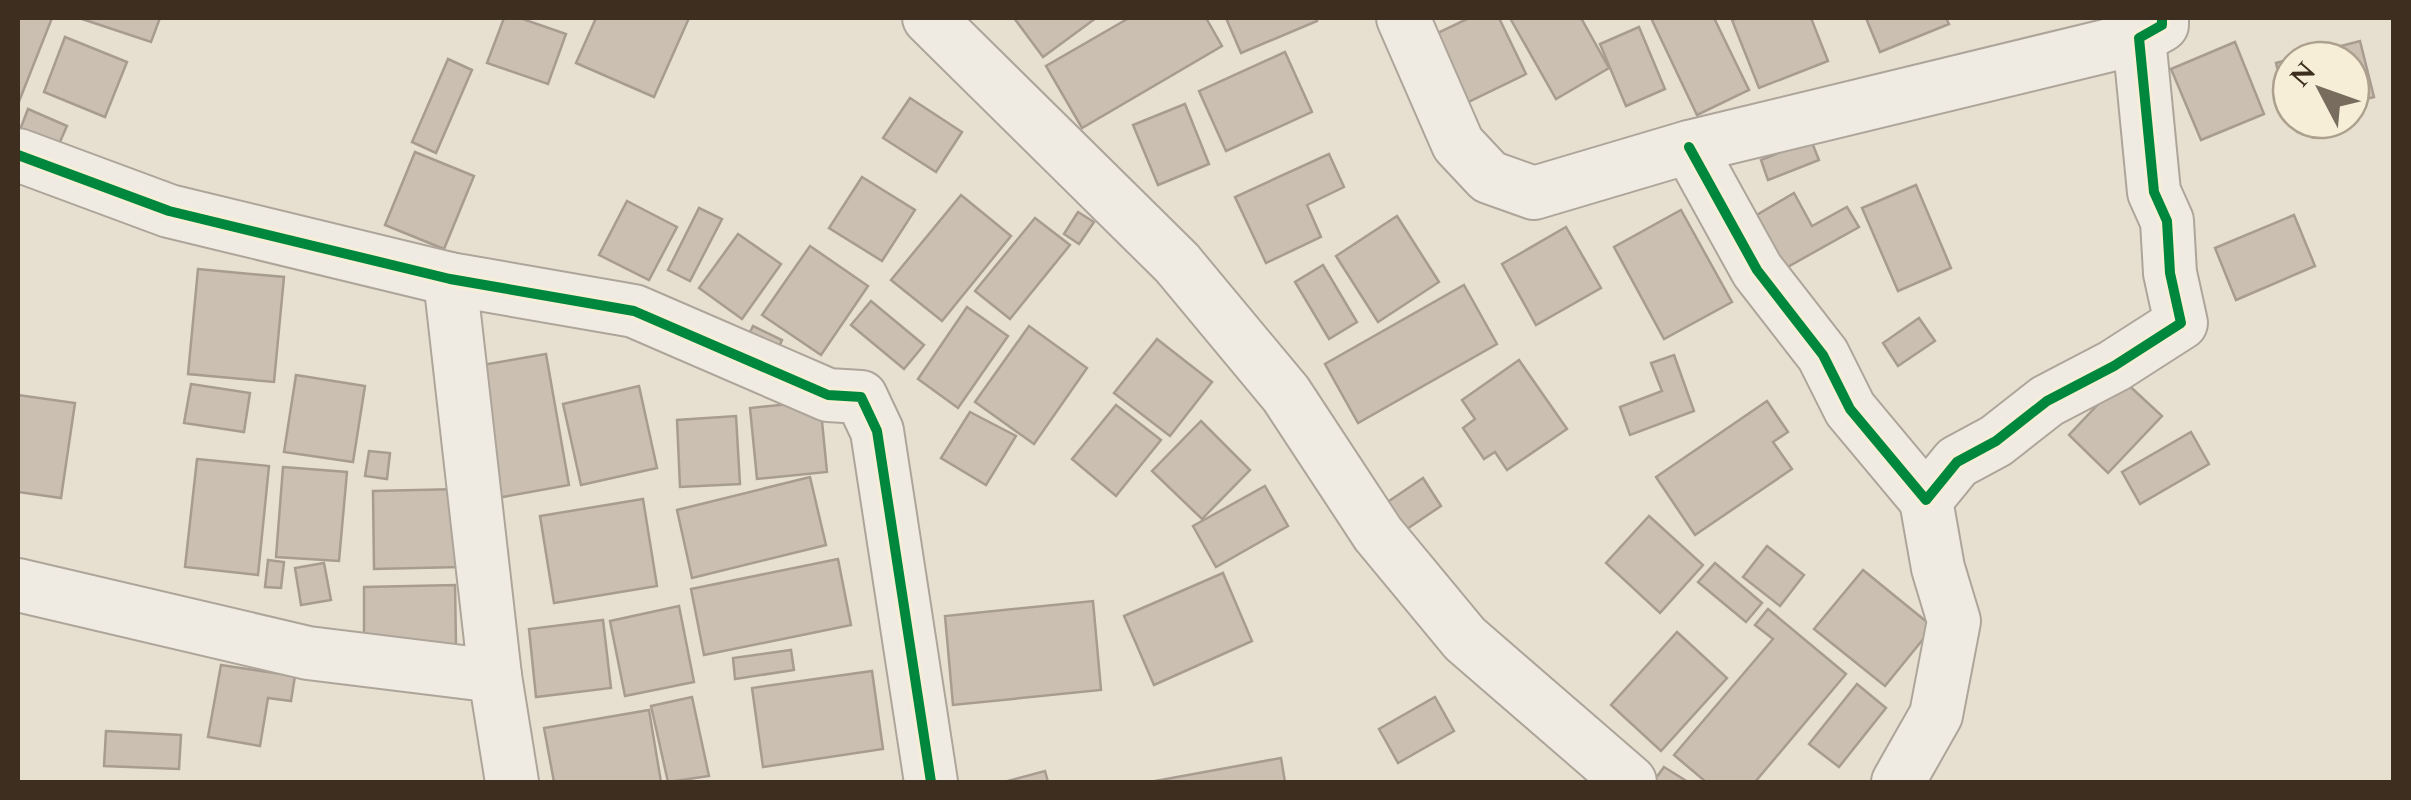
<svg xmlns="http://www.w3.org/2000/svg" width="2411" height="800" font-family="Spectral,serif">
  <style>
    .building { fill: #cbbfb2; stroke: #a89c90; stroke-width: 2.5 }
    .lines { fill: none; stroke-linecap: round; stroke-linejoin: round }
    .minor-casing { stroke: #ada599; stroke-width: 56 }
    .minor { stroke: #efebe3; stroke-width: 52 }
    .cycleway-casing { stroke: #f7eed8; stroke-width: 16 }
    .cycleway { stroke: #00873e; stroke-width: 10 }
  </style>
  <rect width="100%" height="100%" fill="#e7e0d1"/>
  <g class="building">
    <polygon points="18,18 52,18 18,104"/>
    <polygon points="79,18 160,18 151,42"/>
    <polygon points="504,18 520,18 566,34 548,84 487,63"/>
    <polygon points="596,18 689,18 654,97 576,63"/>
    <polygon points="1014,18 1096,18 1043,57"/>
    <polygon points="1129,18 1206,18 1222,46 1082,128 1046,66"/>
    <polygon points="1226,18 1316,18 1317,21 1241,53"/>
    <polygon points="1469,18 1499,18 1526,74 1460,106 1427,38"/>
    <polygon points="1510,18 1581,18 1609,68 1556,99"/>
    <polygon points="1651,18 1714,18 1749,90 1697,115"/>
    <polygon points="1738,18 1811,18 1828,61 1759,88 1732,20"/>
    <polygon points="1866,18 1946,18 1949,24 1880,52"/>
    <polygon points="1639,27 1665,89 1626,106 1600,44"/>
    <polygon points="65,37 127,62 105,117 44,92"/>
    <polygon points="2360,41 2374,97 2351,103 2351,60 2291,60 2290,119 2276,63"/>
    <polygon points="2235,42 2264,114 2201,140 2171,69"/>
    <polygon points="1285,52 1312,112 1226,151 1199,91"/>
    <polygon points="448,59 472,70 436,153 412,142"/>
    <polygon points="910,98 962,132 936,172 883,138"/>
    <polygon points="1185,104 1209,164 1158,185 1133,125"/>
    <polygon points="28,109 67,126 55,153 18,135"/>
    <polygon points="1811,140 1819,160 1768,180 1761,160"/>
    <polygon points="415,152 474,176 444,249 385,225"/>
    <polygon points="1329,154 1344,187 1307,205 1321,237 1266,263 1235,197"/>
    <polygon points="862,177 915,210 882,261 829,228"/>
    <polygon points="1916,185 1951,268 1898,291 1862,208"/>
    <polygon points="1794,193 1812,226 1847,207 1859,227 1784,269 1755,216"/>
    <polygon points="961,195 1011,236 942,321 891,280"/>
    <polygon points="627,201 677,227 649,280 599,255"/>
    <polygon points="699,208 722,219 690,281 668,270"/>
    <polygon points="1681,210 1732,302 1664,339 1614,247"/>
    <polygon points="1078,212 1094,222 1079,244 1064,234"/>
    <polygon points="2294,215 2315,266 2236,300 2215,248"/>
    <polygon points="1397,216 1439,282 1378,322 1336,256"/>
    <polygon points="1035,218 1070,245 1010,319 975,291"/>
    <polygon points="1566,227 1601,288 1536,325 1502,264"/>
    <polygon points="738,234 781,264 742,319 699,288"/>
    <polygon points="810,246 868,286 821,355 762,315"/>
    <polygon points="1323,265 1357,322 1329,339 1295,282"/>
    <polygon points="198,269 284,277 274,382 188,374"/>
    <polygon points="1464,285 1497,344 1358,423 1325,364"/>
    <polygon points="871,301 924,345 904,369 851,325"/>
    <polygon points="967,307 1008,336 958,408 918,379"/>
    <polygon points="1919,318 1935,341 1898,366 1883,343"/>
    <polygon points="753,326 782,340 772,362 743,347"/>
    <polygon points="1029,326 1087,368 1034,444 975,402"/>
    <polygon points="1157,339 1212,382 1170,436 1114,393"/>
    <polygon points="546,354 569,485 497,498 476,366"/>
    <polygon points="1674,355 1694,411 1630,435 1620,407 1662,391 1651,363"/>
    <polygon points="1519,360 1567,429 1507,470 1495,452 1484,459 1463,428 1475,419 1462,400"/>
    <polygon points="296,375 365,386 353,462 284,452"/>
    <polygon points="2122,379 2162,416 2108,473 2069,435"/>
    <polygon points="191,384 250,393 244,432 184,423"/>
    <polygon points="639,386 657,468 581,485 563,404"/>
    <polygon points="18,395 75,403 61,498 18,492"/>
    <polygon points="820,401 827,472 757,479 750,408"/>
    <polygon points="1767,401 1788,432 1773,442 1792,469 1695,535 1656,477"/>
    <polygon points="1116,405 1161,440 1116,496 1072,459"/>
    <polygon points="970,412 1016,436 986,485 941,458"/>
    <polygon points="736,416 740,484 680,487 677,420"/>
    <polygon points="1201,421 1250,470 1202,519 1152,471"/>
    <polygon points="2191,432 2209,464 2140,504 2122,472"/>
    <polygon points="369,451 390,453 387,479 365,476"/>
    <polygon points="197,459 269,466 258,575 185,567"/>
    <polygon points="283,467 347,472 339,561 276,557"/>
    <polygon points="810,477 826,545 692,578 677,510"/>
    <polygon points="1423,478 1441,506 1401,533 1383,505"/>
    <polygon points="1265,486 1288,526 1216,567 1193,526"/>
    <polygon points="460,489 460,567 374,569 373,491"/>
    <polygon points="643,499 657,586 554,603 540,516"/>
    <polygon points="1649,516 1703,565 1660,613 1606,563"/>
    <polygon points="1767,546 1804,575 1780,606 1743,577"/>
    <polygon points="838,559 851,625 704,655 691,589"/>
    <polygon points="268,560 284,562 281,588 265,587"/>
    <polygon points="324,563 331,600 301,605 295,568"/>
    <polygon points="1715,563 1762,603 1746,622 1698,582"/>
    <polygon points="1863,570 1933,627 1885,686 1814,629"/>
    <polygon points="1223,573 1252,641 1154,685 1124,616"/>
    <polygon points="455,585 456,644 364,646 364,587"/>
    <polygon points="1093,601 1101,690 953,705 945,616"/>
    <polygon points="679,606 694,682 625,696 610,621"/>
    <polygon points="1768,609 1846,674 1755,782 1706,782 1674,755 1773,639 1755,625"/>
    <polygon points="603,620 611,688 536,697 529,629"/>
    <polygon points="1677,632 1727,678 1661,751 1611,705"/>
    <polygon points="791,650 794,670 735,679 733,658"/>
    <polygon points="221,665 295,676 291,701 268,698 260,746 208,737"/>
    <polygon points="872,671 883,749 763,767 752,688"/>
    <polygon points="1857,684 1886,708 1839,767 1809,744"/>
    <polygon points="692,697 709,776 668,782 651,706"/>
    <polygon points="1435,697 1454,731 1398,763 1379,729"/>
    <polygon points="649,710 661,782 554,782 544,728"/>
    <polygon points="106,731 181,735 179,769 104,766"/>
    <polygon points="1281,758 1285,782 1155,782 1155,781"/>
    <polygon points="1664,767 1688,782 1653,782"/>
    <polygon points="1045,771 1048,782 1004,782"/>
  </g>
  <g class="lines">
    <defs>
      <g id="minor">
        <polyline points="929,18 1177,263 1286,394 1378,534 1465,639 1630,782"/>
        <polyline points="1403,18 1458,144 1489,177 1534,193 1689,147 2139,38"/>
        <polyline points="1689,147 1757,270 1823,355 1850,409 1926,500 1957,462 1996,441 2047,401 2114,366 2181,323 2170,273 2167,221 2154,192 2139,38 2162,25 2162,18"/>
        <polyline points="18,155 169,211 450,279 634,311 828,395 861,397 877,431 931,782"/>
        <polyline points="450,279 495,676 512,782"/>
        <polyline points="18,585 308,653 495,676"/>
        <polyline points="1898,782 1936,715 1954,621 1938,568 1926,500"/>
      </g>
    </defs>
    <use href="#minor" class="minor-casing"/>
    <use href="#minor" class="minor"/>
    <defs>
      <g id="cycleway">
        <polyline points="1689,147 1757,270 1823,355 1850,409 1926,500 1957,462 1996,441 2047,401 2114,366 2181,323 2170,273 2167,221 2154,192 2139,38 2162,25 2162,18"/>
        <polyline points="18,155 169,211 450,279 634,311 828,395 861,397 877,431 931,782"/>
      </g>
    </defs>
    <use href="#cycleway" class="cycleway-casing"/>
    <use href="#cycleway" class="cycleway"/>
  </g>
  <rect width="2411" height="800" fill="none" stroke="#3d2e20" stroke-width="40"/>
  <g transform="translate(2321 90) rotate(311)"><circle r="48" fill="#f7eed8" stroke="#ada18e" stroke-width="2.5"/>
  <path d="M0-8L18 38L0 25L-18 38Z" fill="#786c5e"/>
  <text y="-15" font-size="28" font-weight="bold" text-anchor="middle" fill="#3d2e20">N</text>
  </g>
</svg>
